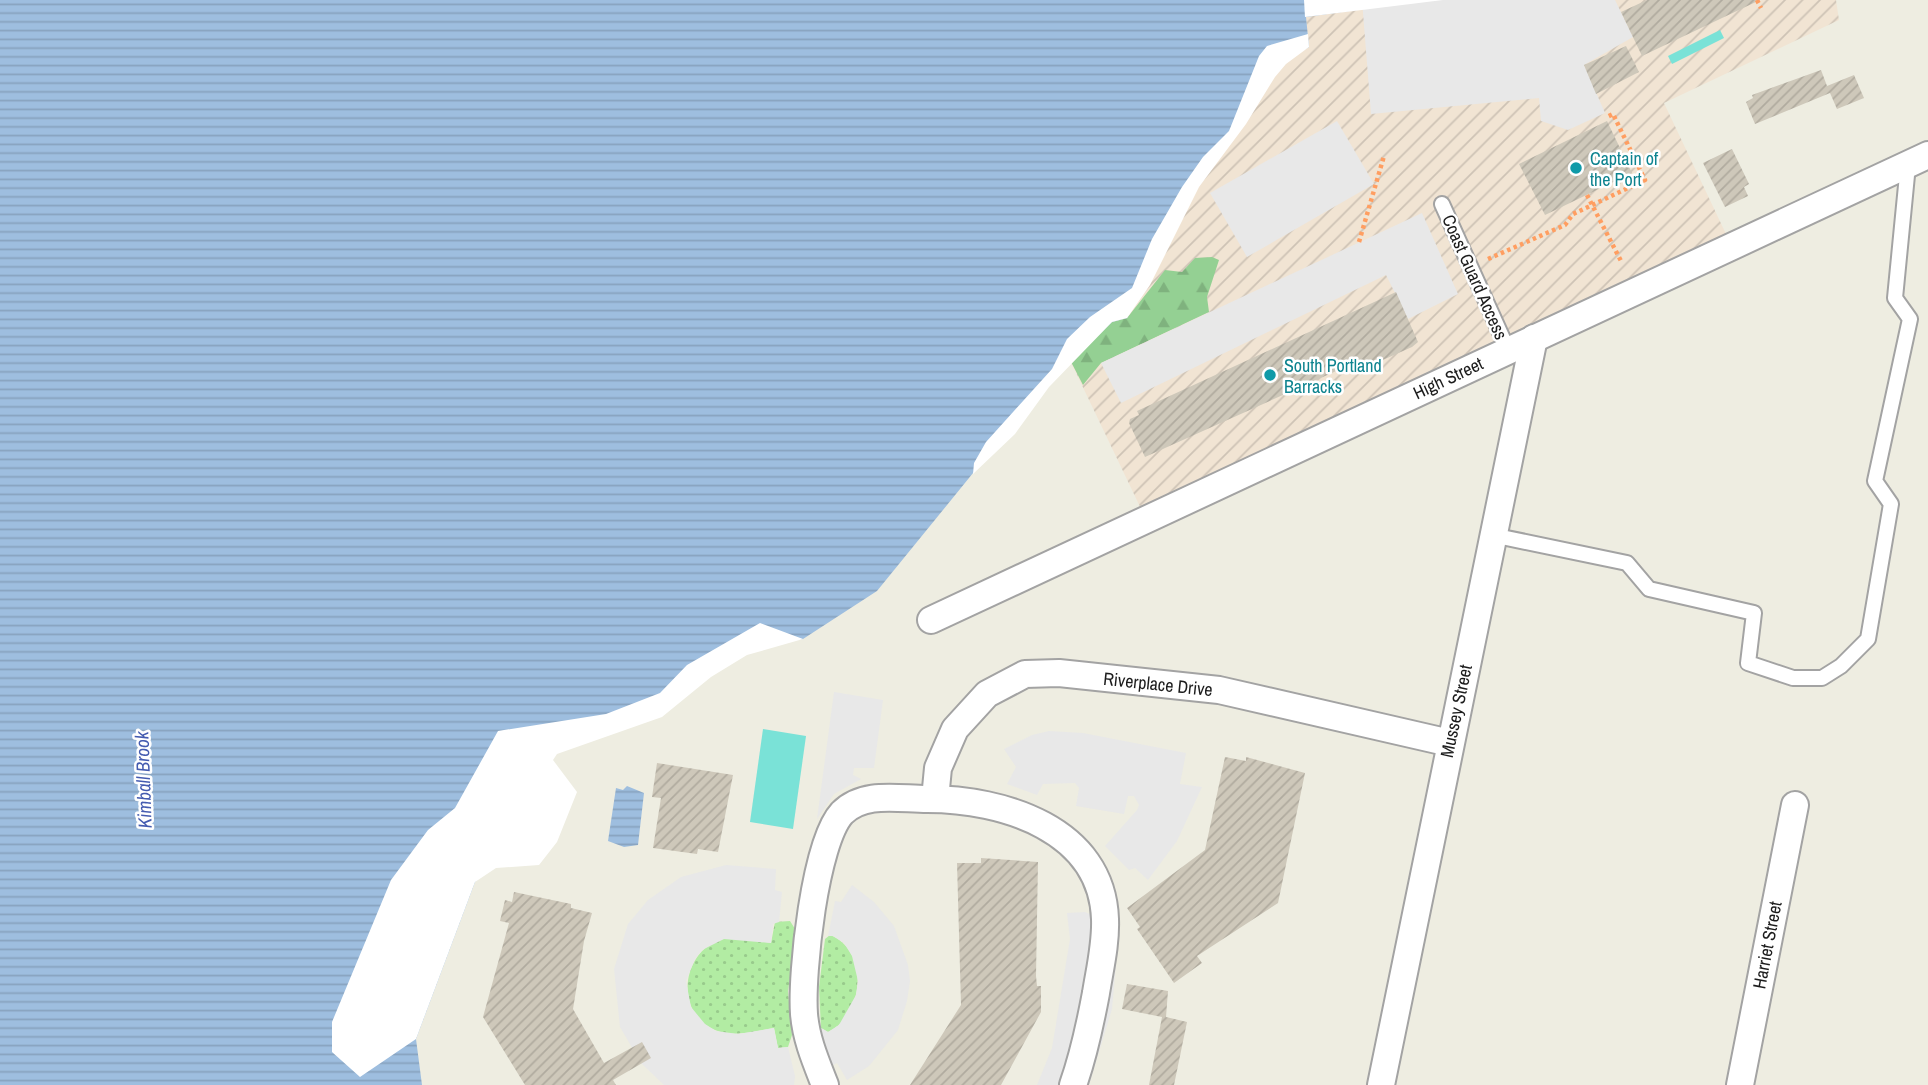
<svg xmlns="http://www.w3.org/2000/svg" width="1928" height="1085" font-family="'Archivo Narrow',sans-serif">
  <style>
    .military { fill: url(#military-furrows) }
    .grass { fill: url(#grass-dots) }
    .forest { fill: url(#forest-firs) }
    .pitch { fill: #7ae2d7 }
    .parking { fill: #e8e8e8 }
    .water { fill: url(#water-rules) }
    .pier { fill: #fff }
    .building { fill: url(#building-hatch) }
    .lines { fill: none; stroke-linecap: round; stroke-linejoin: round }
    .lane-casing { stroke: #a3a3a3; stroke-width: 18 }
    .street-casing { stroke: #a3a3a3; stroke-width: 30 }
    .path { stroke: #ff9e61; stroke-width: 4.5; stroke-dasharray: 3.5 3.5; stroke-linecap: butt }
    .lane { stroke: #fff; stroke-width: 14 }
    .street { stroke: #fff; stroke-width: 26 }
    .culture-dot { fill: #0f9aa8; stroke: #fff; stroke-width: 2.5 }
    .labels { text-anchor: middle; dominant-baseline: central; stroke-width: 5; stroke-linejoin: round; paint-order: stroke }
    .culture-label { font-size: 18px; fill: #0d838f; stroke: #fff; text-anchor: start }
    .street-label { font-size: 18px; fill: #1c1c1c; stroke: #fff }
    .water-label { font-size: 19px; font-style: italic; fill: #445bb0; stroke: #fff }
  </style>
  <defs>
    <pattern id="military-furrows" width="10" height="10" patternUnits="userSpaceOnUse" patternTransform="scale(1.75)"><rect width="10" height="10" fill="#f1e4d3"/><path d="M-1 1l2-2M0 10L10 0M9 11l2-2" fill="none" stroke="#cec3b5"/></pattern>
    <pattern id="grass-dots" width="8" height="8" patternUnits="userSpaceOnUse" patternTransform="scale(1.75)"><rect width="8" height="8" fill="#b2eca3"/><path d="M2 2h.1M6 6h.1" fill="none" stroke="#98ca8c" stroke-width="1.8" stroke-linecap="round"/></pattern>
    <pattern id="forest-firs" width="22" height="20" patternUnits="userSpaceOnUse" patternTransform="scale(1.75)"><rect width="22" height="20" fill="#94d093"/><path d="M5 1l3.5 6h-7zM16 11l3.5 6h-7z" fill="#7fb27e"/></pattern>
    <pattern id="water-rules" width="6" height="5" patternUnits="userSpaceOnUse" patternTransform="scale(1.75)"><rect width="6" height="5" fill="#9ebedf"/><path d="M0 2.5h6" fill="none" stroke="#88a3bf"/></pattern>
    <pattern id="building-hatch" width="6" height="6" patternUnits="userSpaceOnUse" patternTransform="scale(1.75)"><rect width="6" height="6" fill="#cec8ba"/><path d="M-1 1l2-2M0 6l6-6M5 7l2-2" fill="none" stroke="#b0ab9f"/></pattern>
  </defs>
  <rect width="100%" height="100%" fill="#eeede1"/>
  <polygon class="military" points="1304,0 1836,0 1839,20 1664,103 1726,234 1143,513 1068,356 1193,192 1269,70 1309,47"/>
  <g class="grass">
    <path d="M790,921L797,932L788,991L792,1035L788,1047L778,1048L774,1028C755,1031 734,1038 715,1030C674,1014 681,950 723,939C737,936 757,941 771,943L775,922Z"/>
    <path d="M830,935C870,951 864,1015 828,1032L821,1028L819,987L825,939Z"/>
  </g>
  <polygon class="forest" points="1212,257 1219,260 1207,297 1209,312 1101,363 1083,385 1068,356 1112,322 1127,318 1165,270 1182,272 1195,258"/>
  <g class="pitch">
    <polygon points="1720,30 1724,38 1672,64 1668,56"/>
    <polygon points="763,729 806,736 793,829 750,822"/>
  </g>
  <g class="parking">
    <polygon points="1362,0 1615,0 1633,37 1584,65 1605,113 1568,130 1541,121 1539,98 1371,114"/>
    <polygon points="1337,121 1374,184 1247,257 1210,193"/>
    <polygon points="1422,213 1458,294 1408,319 1386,275 1121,403 1101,363"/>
    <polygon points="834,692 883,700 874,768 854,768 853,775 861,779 834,794 817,819"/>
    <polygon points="1049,731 1083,733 1186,753 1180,784 1202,787 1177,841 1148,880 1135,868 1129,870 1105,846 1137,810 1139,805 1134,796 1128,796 1124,814 1076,806 1079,788 1075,783 1043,784 1037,795 1007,784 1016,767 1004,749 1032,735"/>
    <polygon points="726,865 776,869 775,890 782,892 779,922 773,924 771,943 724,939 702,950 695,959 686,981 691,1007 705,1024 716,1031 738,1034 774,1028 778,1048 788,1047 795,1076 794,1085 664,1085 641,1063 620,1027 614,969 628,924 648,900 681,877"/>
    <polygon points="852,885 874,902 894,926 908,965 910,981 907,1001 898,1030 869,1066 847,1080 837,1063 831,1066 821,1028 828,1032 839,1025 856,995 858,981 852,956 844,943 833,936 828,936 835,901 841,902"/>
    <polygon points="1085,912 1113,924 1116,964 1112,1009 1089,1085 1037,1085 1052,1048 1070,939 1067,913"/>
  </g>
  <g class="water">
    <polygon points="0,0 1428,0 1306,17 1309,47 1269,70 1201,179 1127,318 1112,322 1035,397 877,591 803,639 744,648 661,707 536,753 496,855 475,882 416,1039 422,1085 0,1085"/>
    <polygon points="627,786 644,793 638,845 624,847 608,841 616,788 623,790"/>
  </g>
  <g class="pier">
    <polygon points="1304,0 1443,0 1305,17"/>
    <polygon points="1308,34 1309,47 1286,64 1275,77 1246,124 1199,187 1150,285 1127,318 1112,322 1049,387 1015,434 973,474 974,463 986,442 1052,369 1067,339 1090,317 1132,288 1152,239 1182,187 1203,157 1229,131 1259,56 1267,46"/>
    <polygon points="760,623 803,639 747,655 711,677 662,717 557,754 553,760 577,792 557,842 539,865 496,868 475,882 416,1039 360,1077 332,1052 332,1022 391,880 428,830 455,808 498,731 606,714 660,693 687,665"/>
  </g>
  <g class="building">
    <polygon points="1647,0 1760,0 1642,56 1621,12"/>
    <polygon points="1626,46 1639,72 1596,94 1584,65"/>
    <polygon points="1821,70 1827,86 1854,75 1864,98 1837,109 1830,93 1755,124 1746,102 1753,98 1752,95"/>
    <polygon points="1607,121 1632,173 1545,215 1519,164"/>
    <polygon points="1732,149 1749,184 1744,187 1748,196 1725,207 1703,163"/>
    <polygon points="1396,292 1418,342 1412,347 1358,371 1354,363 1145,457 1129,423 1130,419 1139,415 1137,411"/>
    <polygon points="1225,757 1246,761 1246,757 1305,773 1278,903 1197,956 1202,963 1174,983 1137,929 1140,927 1127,908 1205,850"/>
    <polygon points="657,763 733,775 718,852 698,849 697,854 653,848 661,798 652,797"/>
    <polygon points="981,858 1038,862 1036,976 1037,986 1041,986 1041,1012 1001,1085 910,1085 961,1005 957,863 981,863"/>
    <polygon points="514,892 571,904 571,908 592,913 584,941 573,1009 604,1063 642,1042 651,1058 613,1080 616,1085 525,1085 483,1017 509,923 500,921 505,900 512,902"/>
    <polygon points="1127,984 1168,991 1166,1017 1187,1022 1174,1085 1149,1085 1162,1017 1122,1009"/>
  </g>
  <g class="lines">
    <defs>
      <g id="lane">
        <polyline points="1442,204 1508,350"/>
        <polyline points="1492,535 1627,563 1649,589 1754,613 1748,663 1793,678 1822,678 1841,666 1868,639 1891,504 1875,481 1910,319 1895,298 1908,165"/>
      </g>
      <g id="street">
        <polyline points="931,620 1928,155"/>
        <polyline points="935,799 938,768 955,729 987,694 1025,674 1059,673 1219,690 1450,743"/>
        <path d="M825,1085C816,1062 806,1039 804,1014C801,973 815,842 842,813C864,791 898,799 927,799C1003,799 1102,829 1105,919C1106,944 1100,968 1096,993C1090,1025 1084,1054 1073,1085"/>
        <polyline points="1381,1085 1534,338"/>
        <polyline points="1740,1085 1795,805"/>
      </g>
    </defs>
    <use href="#lane" class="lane-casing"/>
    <use href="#street" class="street-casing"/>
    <g class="path">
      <polyline points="1757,0 1761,8"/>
      <polyline points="1587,195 1621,261"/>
      <polyline points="1359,242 1384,156"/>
      <polyline points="1488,259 1565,225 1573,214 1645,180 1613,114 1607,117"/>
    </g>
    <use href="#lane" class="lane"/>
    <use href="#street" class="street"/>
  </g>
  <g class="culture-dot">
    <circle cx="1576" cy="168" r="7"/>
    <circle cx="1270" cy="375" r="7"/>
  </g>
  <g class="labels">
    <g class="culture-label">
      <text x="1590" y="158">Captain of<tspan x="1590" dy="21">the Port</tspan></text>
      <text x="1284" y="365">South Portland<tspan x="1284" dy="21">Barracks</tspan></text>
    </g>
    <g class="street-label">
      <text transform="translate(1475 277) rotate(66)">Coast Guard Access</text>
      <text transform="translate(1448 378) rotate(-25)">High Street</text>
      <text transform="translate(1158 684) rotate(6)">Riverplace Drive</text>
      <text transform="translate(1456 711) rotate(-78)">Mussey Street</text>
      <text transform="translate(1767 945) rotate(-79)">Harriet Street</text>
    </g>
    <g class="water-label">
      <text transform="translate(143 780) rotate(-92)">Kimball Brook</text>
    </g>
  </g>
</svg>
